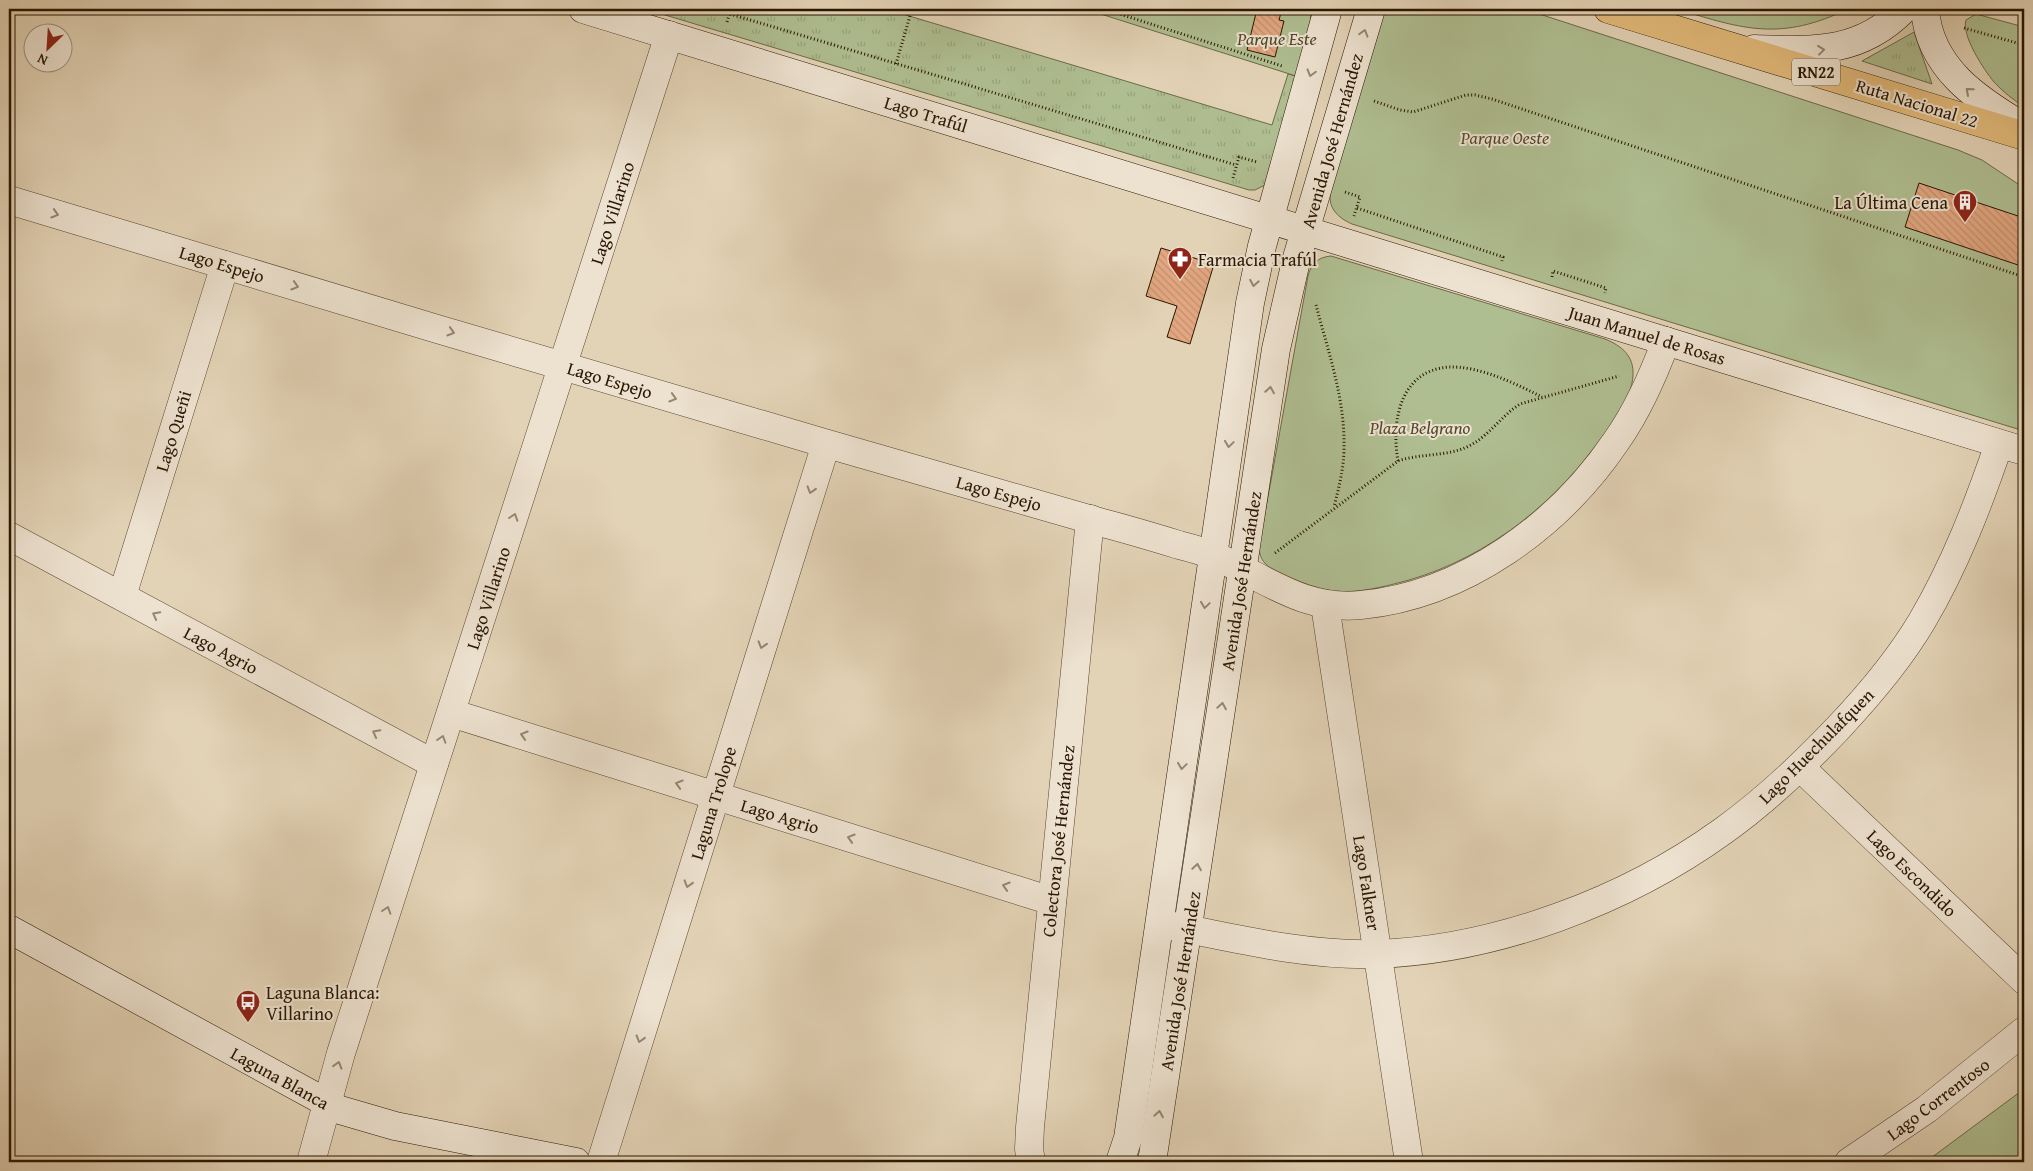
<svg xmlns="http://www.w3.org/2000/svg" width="2033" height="1171" font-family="'Gentium Book Plus',serif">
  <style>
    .grass { fill: url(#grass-tufts); stroke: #6c6a48 }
    .park { fill: #afbe91; stroke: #6c6a48 }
    .building { fill: url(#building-back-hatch); stroke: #291600 }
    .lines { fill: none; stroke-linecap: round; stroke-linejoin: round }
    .street-casing { stroke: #58452e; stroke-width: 29 }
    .secondary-casing { stroke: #291600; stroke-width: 29 }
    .highway-casing { stroke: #291600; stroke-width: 29 }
    .path { stroke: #291600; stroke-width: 3; stroke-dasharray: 1 2.5; stroke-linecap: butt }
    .street { stroke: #ede2d0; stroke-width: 28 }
    .secondary { stroke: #ede2d0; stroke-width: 28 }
    .highway { stroke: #e2ba7b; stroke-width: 28 }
    .oneway { stroke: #958672 }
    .labels { text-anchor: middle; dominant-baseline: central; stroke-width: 4; stroke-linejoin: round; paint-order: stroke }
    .shield { fill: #ede2d0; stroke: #64533e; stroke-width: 1 }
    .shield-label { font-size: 16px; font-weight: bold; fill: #291600 }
    .park-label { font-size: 18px; font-style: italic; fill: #51482c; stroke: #ede2d0 }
    .street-label { font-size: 18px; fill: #291600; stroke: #ede2d0 }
    .poi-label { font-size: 18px; fill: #291600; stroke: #ede2d0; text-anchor: start }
  </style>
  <defs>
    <pattern id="grass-tufts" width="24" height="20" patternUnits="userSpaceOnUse" patternTransform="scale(1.25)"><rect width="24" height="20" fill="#afbe91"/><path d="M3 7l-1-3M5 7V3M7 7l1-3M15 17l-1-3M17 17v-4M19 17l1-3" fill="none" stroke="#97a37b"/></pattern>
    <pattern id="building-back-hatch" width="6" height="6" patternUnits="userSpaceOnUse" patternTransform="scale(1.25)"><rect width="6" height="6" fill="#e2a781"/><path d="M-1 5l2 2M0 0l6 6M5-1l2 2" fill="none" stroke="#c28f6e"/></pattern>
  </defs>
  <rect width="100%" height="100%" fill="#e3d3b6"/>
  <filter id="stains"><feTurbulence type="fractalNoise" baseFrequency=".004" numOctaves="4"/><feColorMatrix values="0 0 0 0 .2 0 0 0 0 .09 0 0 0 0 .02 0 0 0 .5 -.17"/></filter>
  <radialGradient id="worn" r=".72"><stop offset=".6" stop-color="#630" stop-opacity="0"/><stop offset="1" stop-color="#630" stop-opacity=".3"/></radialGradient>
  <g class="grass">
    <polygon points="645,9 886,9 1272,125 1288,74 1299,77 1265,185 1255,190 1249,190"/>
    <polygon points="1914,32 1932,84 1862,61"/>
  </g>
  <g class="park">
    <path d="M1085,9H1311C1311,32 1304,54 1299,77Z"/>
    <path d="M1385,9H1524L1958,150L1982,160L2024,188V431L1352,224C1339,218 1329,210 1330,194Z"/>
    <path d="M1677,9H1848C1781,41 1745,30 1677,9Z"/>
    <path d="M1976,14L2024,27V107C2014,100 2003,92 1994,82C1984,70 1961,35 1966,20Z"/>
    <path d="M1331,256L1605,339C1622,346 1634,356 1633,375C1632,400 1610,426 1596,445C1547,512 1475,565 1394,584C1374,589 1354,593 1334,591C1313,588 1288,578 1269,567C1260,560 1258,552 1260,541L1308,276C1311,264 1318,257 1331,256Z"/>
    <polygon points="2024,1089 2024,1162 1925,1162 1935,1155"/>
  </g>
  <g class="building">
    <polygon points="1257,9 1282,9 1279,20 1284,21 1275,57 1247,50"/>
    <polygon points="1919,183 2024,218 2024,267 1905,227"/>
    <polygon points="1161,248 1214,264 1190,344 1167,337 1177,306 1146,296"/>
  </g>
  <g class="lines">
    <defs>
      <g id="street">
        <path d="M9,200C280,282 552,364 824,443C915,470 1008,495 1099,522C1126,529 1153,537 1179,545C1191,548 1203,551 1214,556C1265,577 1302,611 1361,605C1465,595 1560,525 1617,440C1638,410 1653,376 1666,341"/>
        <polyline points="9,536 434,764"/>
        <polyline points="122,596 225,265"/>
        <polyline points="1325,605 1409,1162"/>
        <polyline points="451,713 1052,901"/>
        <polyline points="1800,767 2024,980"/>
        <path d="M1163,924C1233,938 1305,956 1376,954C1496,950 1626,901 1723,831C1765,801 1803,765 1839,727C1870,694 1899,660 1922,621C1955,565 1978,505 1999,444"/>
        <polyline points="311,1162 341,1053 669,35"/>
        <polyline points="601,1162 826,444"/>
        <polyline points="1031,1162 1029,1149 1030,1127 1090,519"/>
        <polyline points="1849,1162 1927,1109 2024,1031"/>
      </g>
      <g id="secondary">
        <polyline points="583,9 2024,451"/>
        <path d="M1925,9C1929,68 1978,100 2024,127"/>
        <path d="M1754,49C1813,51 1860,54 1904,9"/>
        <polyline points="9,929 340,1110 395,1126 576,1162"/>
        <polyline points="1120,1162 1128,1138 1250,303 1262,246 1328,9"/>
        <polyline points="1152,1162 1276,349 1296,261 1371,9"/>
      </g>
      <polyline id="highway" points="1608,9 2024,136"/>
    </defs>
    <use href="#street" class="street-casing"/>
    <use href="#secondary" class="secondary-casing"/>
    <use href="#highway" class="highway-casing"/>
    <g class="path">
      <polyline points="1104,9 1282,66"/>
      <polyline points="730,14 1236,165"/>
      <polyline points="727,22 731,9"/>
      <polyline points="1964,28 2024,45"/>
      <polyline points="896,64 912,9"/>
      <polyline points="1374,101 1400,110 1413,112 1466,95 1475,95 1492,99 2024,277"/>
      <polyline points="1233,178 1239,157 1257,162"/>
      <polyline points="1345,192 1360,197 1354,216"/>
      <polyline points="1357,208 1503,257 1502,261"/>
      <polyline points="1552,277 1553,271 1606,288 1605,293"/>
      <path d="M1316,305C1328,351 1345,399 1344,447C1344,468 1339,487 1334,507"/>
      <path d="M1398,461C1389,409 1408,356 1471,369C1496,374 1520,386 1542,397"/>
      <path d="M1275,553L1398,461C1421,453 1447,457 1469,446C1489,436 1501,416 1520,404L1619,376"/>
    </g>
    <use href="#street" class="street"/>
    <use href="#secondary" class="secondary"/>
    <use href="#highway" class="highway"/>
  </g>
  <defs><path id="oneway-chevron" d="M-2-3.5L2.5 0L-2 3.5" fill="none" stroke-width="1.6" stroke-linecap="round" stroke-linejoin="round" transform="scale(1.25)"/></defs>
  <g class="oneway">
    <use href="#oneway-chevron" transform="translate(1364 33) rotate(-74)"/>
    <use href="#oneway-chevron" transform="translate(1821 50) rotate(-7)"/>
    <use href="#oneway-chevron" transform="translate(1311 73) rotate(106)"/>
    <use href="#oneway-chevron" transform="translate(1969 91) rotate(-139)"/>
    <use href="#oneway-chevron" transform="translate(55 214) rotate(17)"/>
    <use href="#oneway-chevron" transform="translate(1254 283) rotate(100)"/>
    <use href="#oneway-chevron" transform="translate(295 286) rotate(17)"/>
    <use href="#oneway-chevron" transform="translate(451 332) rotate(17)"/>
    <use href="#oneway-chevron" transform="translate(1270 390) rotate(-81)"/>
    <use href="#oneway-chevron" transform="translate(673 398) rotate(17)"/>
    <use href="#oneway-chevron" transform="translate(1229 444) rotate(98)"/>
    <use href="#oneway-chevron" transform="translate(811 490) rotate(107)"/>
    <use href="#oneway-chevron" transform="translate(514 517) rotate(-72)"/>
    <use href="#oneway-chevron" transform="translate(1205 605) rotate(98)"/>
    <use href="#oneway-chevron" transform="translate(156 615) rotate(-152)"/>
    <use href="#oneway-chevron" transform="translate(762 645) rotate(107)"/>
    <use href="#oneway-chevron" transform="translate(1222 706) rotate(-81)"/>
    <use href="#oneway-chevron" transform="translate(376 733) rotate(-152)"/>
    <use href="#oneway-chevron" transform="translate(524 735) rotate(-163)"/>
    <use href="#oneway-chevron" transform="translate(442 739) rotate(-72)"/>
    <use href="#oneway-chevron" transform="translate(1182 766) rotate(98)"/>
    <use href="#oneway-chevron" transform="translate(679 784) rotate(-163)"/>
    <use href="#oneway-chevron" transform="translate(851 838) rotate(-163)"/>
    <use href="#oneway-chevron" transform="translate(1197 867) rotate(-81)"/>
    <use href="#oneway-chevron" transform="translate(688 884) rotate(107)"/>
    <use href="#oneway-chevron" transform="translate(1006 886) rotate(-163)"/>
    <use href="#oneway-chevron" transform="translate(387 910) rotate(-72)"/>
    <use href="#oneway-chevron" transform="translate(640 1039) rotate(107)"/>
    <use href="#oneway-chevron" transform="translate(338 1065) rotate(-73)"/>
    <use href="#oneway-chevron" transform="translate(1159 1114) rotate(-81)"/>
  </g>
  <defs>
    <symbol id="building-pin" viewBox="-11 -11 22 30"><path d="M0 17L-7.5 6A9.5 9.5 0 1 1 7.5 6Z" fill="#8f2418" stroke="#ede2d0"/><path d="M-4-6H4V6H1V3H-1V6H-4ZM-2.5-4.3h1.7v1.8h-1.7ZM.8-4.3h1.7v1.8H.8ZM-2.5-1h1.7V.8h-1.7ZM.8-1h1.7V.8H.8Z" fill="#fff"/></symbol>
    <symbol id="pharmacy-pin" viewBox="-11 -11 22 30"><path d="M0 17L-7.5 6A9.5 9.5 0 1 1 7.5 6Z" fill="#8f2418" stroke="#ede2d0"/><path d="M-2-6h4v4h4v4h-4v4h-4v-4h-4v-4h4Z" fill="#fff"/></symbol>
    <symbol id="bus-pin" viewBox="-11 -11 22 30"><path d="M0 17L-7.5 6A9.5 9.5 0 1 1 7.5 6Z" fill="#8f2418" stroke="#ede2d0"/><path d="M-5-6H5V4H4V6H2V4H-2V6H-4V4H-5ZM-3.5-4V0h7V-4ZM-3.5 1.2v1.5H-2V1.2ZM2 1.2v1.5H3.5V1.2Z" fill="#fff"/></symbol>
  </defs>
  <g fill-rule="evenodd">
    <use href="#building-pin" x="1951" y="188" width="28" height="38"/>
    <use href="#pharmacy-pin" x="1166" y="245" width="28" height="38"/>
    <use href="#bus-pin" x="234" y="988" width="28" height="38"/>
  </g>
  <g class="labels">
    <rect class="shield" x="1792" y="58.5" width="48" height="27" rx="4"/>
    <g class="shield-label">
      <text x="1816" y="72">RN22</text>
    </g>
    <g class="park-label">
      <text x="1277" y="38">Parque Este</text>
      <text x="1505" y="137">Parque Oeste</text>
      <text x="1420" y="427">Plaza Belgrano</text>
    </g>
    <g class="street-label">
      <text transform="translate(1917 103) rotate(17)">Ruta Nacional 22</text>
      <text transform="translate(926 114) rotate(17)">Lago Trafúl</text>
      <text transform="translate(1332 141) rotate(-74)">Avenida José Hernández</text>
      <text transform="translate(612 213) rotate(-72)">Lago Villarino</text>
      <text transform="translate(222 264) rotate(17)">Lago Espejo</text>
      <text transform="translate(1647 335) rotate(17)">Juan Manuel de Rosas</text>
      <text transform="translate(610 380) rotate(17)">Lago Espejo</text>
      <text transform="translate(173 431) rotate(-73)">Lago Queñi</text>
      <text transform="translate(999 493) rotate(16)">Lago Espejo</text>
      <text transform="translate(1241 581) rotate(-81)">Avenida José Hernández</text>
      <text transform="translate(488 598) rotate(-72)">Lago Villarino</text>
      <text transform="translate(221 650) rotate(28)">Lago Agrio</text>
      <text transform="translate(1816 746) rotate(-45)">Lago Huechulafquen</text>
      <text transform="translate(713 803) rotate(-73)">Laguna Trolope</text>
      <text transform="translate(780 816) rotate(17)">Lago Agrio</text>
      <text transform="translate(1058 841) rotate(-84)">Colectora José Hernández</text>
      <text transform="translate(1912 873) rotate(44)">Lago Escondido</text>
      <text transform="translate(1367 883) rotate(81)">Lago Falkner</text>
      <text transform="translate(1180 981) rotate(-81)">Avenida José Hernández</text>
      <text transform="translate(280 1078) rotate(29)">Laguna Blanca</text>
      <text transform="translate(1938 1099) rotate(-37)">Lago Correntoso</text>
    </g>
    <g class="poi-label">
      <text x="1948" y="202" text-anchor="end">La Última Cena</text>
      <text x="1198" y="259">Farmacia Trafúl</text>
      <text x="266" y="992">Laguna Blanca:<tspan x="266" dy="21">Villarino</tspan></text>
    </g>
  </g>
  <rect width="2033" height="1171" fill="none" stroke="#e3d3b6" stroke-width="30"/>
  <rect x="10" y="10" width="2013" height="1151" fill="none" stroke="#291600" stroke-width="2.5"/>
  <rect x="15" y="15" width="2003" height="1141" fill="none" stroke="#291600"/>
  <g transform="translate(48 48) rotate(205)"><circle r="24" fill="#ede2d0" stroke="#9f907d"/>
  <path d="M0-4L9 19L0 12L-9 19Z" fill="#8f2418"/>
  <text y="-8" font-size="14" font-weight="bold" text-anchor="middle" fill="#291600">N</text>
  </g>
  <rect width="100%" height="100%" filter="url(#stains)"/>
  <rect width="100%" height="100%" fill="url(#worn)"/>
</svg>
